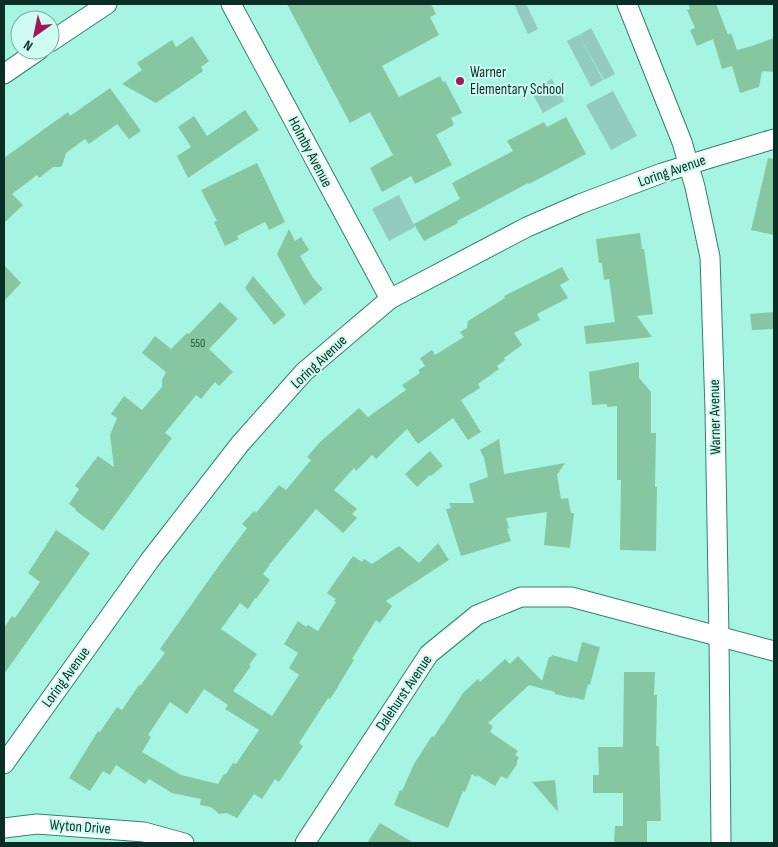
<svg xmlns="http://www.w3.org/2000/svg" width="778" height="847" font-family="'Sofia Sans Condensed',sans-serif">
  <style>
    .green { fill: #92ccbe }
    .building { fill: #86c6a1; fill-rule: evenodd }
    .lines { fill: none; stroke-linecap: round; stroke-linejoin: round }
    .minor-casing { stroke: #2f8071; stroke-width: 21 }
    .minor { stroke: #fff; stroke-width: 19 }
    .poi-dot { fill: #a3155a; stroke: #cefcf0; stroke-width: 2 }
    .labels { text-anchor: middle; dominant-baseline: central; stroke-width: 4; stroke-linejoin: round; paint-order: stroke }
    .number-label { font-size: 12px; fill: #295345 }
    .poi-label { font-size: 15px; fill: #0a2d26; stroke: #cefcf0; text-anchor: start }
    .street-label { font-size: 15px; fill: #0a2d26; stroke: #cefcf0 }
  </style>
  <rect width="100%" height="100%" fill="#a6f5e3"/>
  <g class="green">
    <polygon points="514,4 526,4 538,29 528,34"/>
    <polygon points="591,28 615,74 604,80 579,35"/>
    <polygon points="579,35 603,80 591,87 567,41"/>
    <polygon points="552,79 564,101 543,113 531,91"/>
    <polygon points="613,91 637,136 611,150 586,105"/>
    <polygon points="399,195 415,227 389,241 372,209"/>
  </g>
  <g class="building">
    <polygon points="287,4 431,4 436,14 430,17 439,35 382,66 399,97 440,76 443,82 445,81 462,113 451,118 454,125 436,135 452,165 415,184 411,176 382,192 370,168 393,155 370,112 350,123"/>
    <polygon points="688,4 716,4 728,35 731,33 737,50 752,46 774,38 774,72 762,71 759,87 740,93 732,66 722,69 713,39 697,46 690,30 695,28 687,10 690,9"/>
    <polygon points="192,36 209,61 201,67 203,71 193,78 156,103 122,84 142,70 137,63 172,40 176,47"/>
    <polygon points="110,88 141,131 129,139 117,124 89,144 85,139 66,153 63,163 61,167 53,167 39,178 37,175 12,194 23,205 4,223 4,158 68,112 70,116"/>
    <polygon points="245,110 259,130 188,178 177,156 191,147 178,127 194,116 207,136"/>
    <polygon points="566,117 586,154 529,184 528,183 457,221 458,223 424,241 414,224 460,199 452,183 513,151 507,141 544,122 547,127"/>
    <polygon points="768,158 774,159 774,235 751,230"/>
    <polygon points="257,163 285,222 269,230 265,222 237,236 239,239 225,246 214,222 217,221 201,190"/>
    <polygon points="289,229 295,241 301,237 309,250 300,256 313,278 323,289 304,305 277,254"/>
    <polygon points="640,233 642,249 644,249 653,314 637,316 652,337 586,344 584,326 615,322 609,279 604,280 602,263 599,263 596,239"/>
    <polygon points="4,265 21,283 4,301"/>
    <path d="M562,267L569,280L560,285L568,298L537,314L540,320L514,333L522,345L504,358L505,360L497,366L499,369L478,384L480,388L461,400L481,432L468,440L453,418L418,444L407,429L376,459L372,455L356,471L354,468L334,490L357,509L352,514L357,518L343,533L316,509L269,565V566L263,574L270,580L256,599L255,598L248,609L240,603L221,629L257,654L249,665L251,666L233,691L272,716L299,675L289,668L298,653L284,644L298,621L306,627L308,625L318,631L336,602L334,601L336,599L327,593L353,556L362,562L364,559L372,564L399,546L419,563L438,543L449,560L386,601L392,606L380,623L376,620L352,659L354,660L338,686V687L330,699L328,698L299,743L303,746L279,782L275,779L262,799L254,794L237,818L227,813L219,814L211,807L200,805L201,799L172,793L149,779L145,784L116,765L110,775L103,771L90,791L69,778L98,731L100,732L117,707L122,710L139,685L140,686L165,653L160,649L218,567L247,528L242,524L254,511L256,513L279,485L286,490L311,460L307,457L320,442L359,408L368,417L406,390L402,385L420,373L418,370L425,366L420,358L432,350L435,355L464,337L460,332L467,328L468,321L505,298L504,296ZM204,689L228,705L225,709L259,730L236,764L233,763L226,774H224L218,784L181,775L142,752L151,737L148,735L170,702L187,714Z"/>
    <polygon points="253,276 286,315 274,325 245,288"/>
    <polygon points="220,302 238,319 209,349 233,372 219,386 215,382 201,399 196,395 165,433 172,438 103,531 75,510 76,509 69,504 79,489 75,486 98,456 114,467 110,435 117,418 111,414 124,396 142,410 162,387 162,380 166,372 142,353 155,336 171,349 187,333 189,334"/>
    <polygon points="774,312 774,329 752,330 750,314"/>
    <polygon points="639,362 639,378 651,392 651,433 656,433 655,487 657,487 656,551 620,550 621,480 617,480 617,406 607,407 607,404 592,405 589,372"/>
    <polygon points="499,439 504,474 565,463 557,475 561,499 568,498 571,513 574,513 570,548 544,545 547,512 506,518 509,528 507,529 511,541 461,556 446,509 451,508 449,503 474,503 469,484 488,477 484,458 480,450"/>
    <polygon points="430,451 443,466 431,476 430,475 417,487 405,474"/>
    <polygon points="56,530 90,553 4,674 4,628 12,616 15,618 40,582 28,573"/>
    <polygon points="582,642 600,647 590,685 588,684 584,700 572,697 572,698 555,694 555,692 529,685 488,723 493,726 490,732 518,751 515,755 519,757 517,761 517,764 507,779 501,776 495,786 477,775 476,777 472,774 465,792 463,791 448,828 394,805 400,790 402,791 414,764 432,736 434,737 442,724 443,724 463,693 478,679 480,682 505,659 510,664 518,656 542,681 549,657 551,657 552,655 577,662"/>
    <polygon points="624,672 655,672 654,695 657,695 656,746 659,746 661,821 647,821 647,843 614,843 615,826 623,826 623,793 593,793 593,775 599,775 598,747 623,747"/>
    <polygon points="555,780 558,812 532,782"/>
    <polygon points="380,823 414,843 367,843"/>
  </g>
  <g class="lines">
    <defs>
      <g id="minor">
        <polyline points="231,4 390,299"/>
        <polyline points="627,4 682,142 695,187 710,257 715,410 719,637 721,843"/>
        <polyline points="50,42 107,4"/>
        <polyline points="4,74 39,50"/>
        <polyline points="4,764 150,560 240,444 304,372 390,299 527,227 580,204 662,173 717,156 774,139"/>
        <polyline points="4,828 37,824 144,832 184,843"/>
        <polyline points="305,843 429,654 477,615 521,597 571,597 774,651"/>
      </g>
    </defs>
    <use href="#minor" class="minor-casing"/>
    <use href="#minor" class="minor"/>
  </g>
  <circle class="poi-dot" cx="460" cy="81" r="5"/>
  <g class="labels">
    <g class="number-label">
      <text x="198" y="343">550</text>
    </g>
    <g class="poi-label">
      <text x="470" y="72">Warner<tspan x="470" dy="17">Elementary School</tspan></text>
    </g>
    <g class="street-label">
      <text transform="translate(310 152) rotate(62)">Holmby Avenue</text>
      <text transform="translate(672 171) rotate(-19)">Loring Avenue</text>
      <text transform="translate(319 362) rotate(-43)">Loring Avenue</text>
      <text transform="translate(715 417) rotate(-91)">Warner Avenue</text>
      <text transform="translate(66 677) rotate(-54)">Loring Avenue</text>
      <text transform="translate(404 693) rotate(-56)">Dalehurst Avenue</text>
      <text transform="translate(80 827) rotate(4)">Wyton Drive</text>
    </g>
  </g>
  <rect width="778" height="847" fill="none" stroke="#0a2d26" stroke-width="10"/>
  <g transform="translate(35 35) rotate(213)"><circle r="24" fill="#cefcf0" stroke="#80a99f"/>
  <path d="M0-4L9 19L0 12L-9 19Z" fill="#a3155a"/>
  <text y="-8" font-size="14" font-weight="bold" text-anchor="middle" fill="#0a2d26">N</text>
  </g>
</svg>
